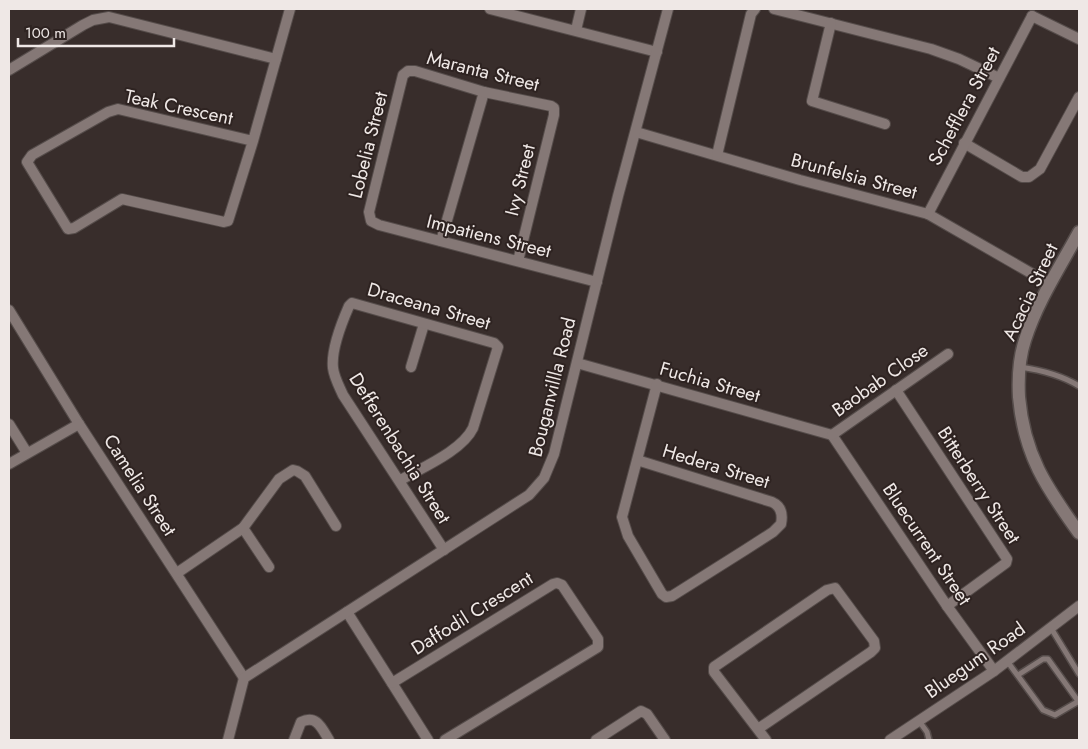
<svg xmlns="http://www.w3.org/2000/svg" width="1088" height="749" font-family="Jost,sans-serif">
  <style>
    .lines { fill: none; stroke-linecap: round; stroke-linejoin: round }
    .service-casing { stroke: #554c4a; stroke-width: 8 }
    .minor-casing { stroke: #554c4a; stroke-width: 12 }
    .tertiary-casing { stroke: #554c4a; stroke-width: 15 }
    .service { stroke: #857876; stroke-width: 5 }
    .minor { stroke: #857876; stroke-width: 10 }
    .tertiary { stroke: #857876; stroke-width: 12 }
    .labels { text-anchor: middle; dominant-baseline: central; stroke-width: 4; stroke-linejoin: round; paint-order: stroke }
    .street-label { font-size: 19px; fill: #efe8e6; stroke: #2e2321 }
  </style>
  <rect width="100%" height="100%" fill="#382d2b"/>
  <g class="lines">
    <defs>
      <g id="service">
        <path d="M1020,367C1041,370 1061,375 1079,386"/>
        <polyline points="1051,628 1079,674"/>
        <polyline points="1007,661 1043,710 1055,715 1079,701"/>
        <polyline points="1018,675 1043,659 1048,659 1078,701"/>
        <polyline points="919,721 927,732 929,740"/>
      </g>
      <g id="minor">
        <polyline points="490,9 657,52"/>
        <polyline points="774,9 931,49 959,59 999,78"/>
        <polyline points="1032,16 1079,39"/>
        <polyline points="831,23 812,101 885,124"/>
        <polyline points="576,30 581,9"/>
        <polyline points="9,70 83,25 93,20 109,17 276,59"/>
        <polyline points="636,132 800,180 928,214 1050,284"/>
        <polyline points="253,141 118,109 108,112 32,155 27,162 68,229 74,228 122,199 224,222 228,221 253,141 290,9"/>
        <polyline points="964,143 1022,177 1029,177 1040,169 1079,97"/>
        <polyline points="717,155 751,14 755,9"/>
        <polyline points="928,214 1032,16"/>
        <polyline points="441,241 484,92"/>
        <polyline points="518,261 554,115 554,108 551,106 484,92 415,71 408,71 403,75 369,212 371,221 379,225 597,282"/>
        <polyline points="9,310 79,424 244,678"/>
        <polyline points="577,363 832,435"/>
        <polyline points="411,367 424,324"/>
        <polyline points="896,390 1007,559 1006,563 947,606"/>
        <polyline points="9,424 27,453"/>
        <polyline points="832,435 947,606 994,671"/>
        <polyline points="832,435 948,354"/>
        <path d="M637,460L772,502C781,506 783,514 781,524L773,532L745,550L672,596L666,597L662,594L628,536L622,517L657,384"/>
        <polyline points="9,464 79,424"/>
        <path d="M399,481C421,468 462,451 473,428L498,347L494,343L352,303L349,306C342,322 331,350 333,368C334,377 339,386 343,395L444,550"/>
        <polyline points="243,528 269,567"/>
        <polyline points="177,573 243,528 279,479 293,470 297,471 305,476 336,526"/>
        <polyline points="347,612 428,740"/>
        <polyline points="392,683 553,584 557,583 562,585 598,639 598,647 445,740"/>
        <polyline points="758,729 871,652 875,648 874,641 835,588 827,590 714,667 714,672 766,740"/>
        <polyline points="228,740 244,678 529,495 544,478 554,454 618,196 668,9"/>
        <path d="M294,740L301,722C317,714 322,729 329,740"/>
        <polyline points="596,740 641,711 647,714 665,740"/>
        <polyline points="890,740 994,671 1079,606"/>
      </g>
      <path id="tertiary" d="M1079,232C1060,267 1037,302 1025,340C1019,358 1018,378 1019,397C1024,455 1046,487 1079,533"/>
    </defs>
    <use href="#service" class="service-casing"/>
    <use href="#minor" class="minor-casing"/>
    <use href="#tertiary" class="tertiary-casing"/>
    <use href="#service" class="service"/>
    <use href="#minor" class="minor"/>
    <use href="#tertiary" class="tertiary"/>
  </g>
  <g class="labels">
    <g class="street-label">
      <text transform="translate(483 71) rotate(14)">Maranta Street</text>
      <text transform="translate(964 106) rotate(-62)">Schefflera Street</text>
      <text transform="translate(179 107) rotate(12)">Teak Crescent</text>
      <text transform="translate(368 145) rotate(-76)">Lobelia Street</text>
      <text transform="translate(854 176) rotate(15)">Brunfelsia Street</text>
      <text transform="translate(520 180) rotate(-76)">Ivy Street</text>
      <text transform="translate(489 236) rotate(14)">Impatiens Street</text>
      <text transform="translate(1030 292) rotate(-65)">Acacia Street</text>
      <text transform="translate(429 306) rotate(16)">Draceana Street</text>
      <text transform="translate(880 380) rotate(-35)">Baobab Close</text>
      <text transform="translate(710 382) rotate(16)">Fuchia Street</text>
      <text transform="translate(552 387) rotate(-76)">Bouganvillla Road</text>
      <text transform="translate(400 448) rotate(58)">Defferenbachia Street</text>
      <text transform="translate(716 466) rotate(17)">Hedera Street</text>
      <text transform="translate(140 485) rotate(57)">Camelia Street</text>
      <text transform="translate(979 485) rotate(57)">Bitterberry Street</text>
      <text transform="translate(927 544) rotate(56)">Bluecurrent Street</text>
      <text transform="translate(472 613) rotate(-32)">Daffodil Crescent</text>
      <text transform="translate(975 660) rotate(-35)">Bluegum Road</text>
    </g>
  </g>
  <rect width="1088" height="749" fill="none" stroke="#efe8e6" stroke-width="20"/>
  <path d="M18 38v8h156v-8" fill="none" stroke="#efe8e6" stroke-width="2.5"/>
  <text x="25" y="38" font-size="15" fill="#efe8e6" stroke="#2e2321" stroke-width="4" paint-order="stroke">100 m</text>
</svg>
